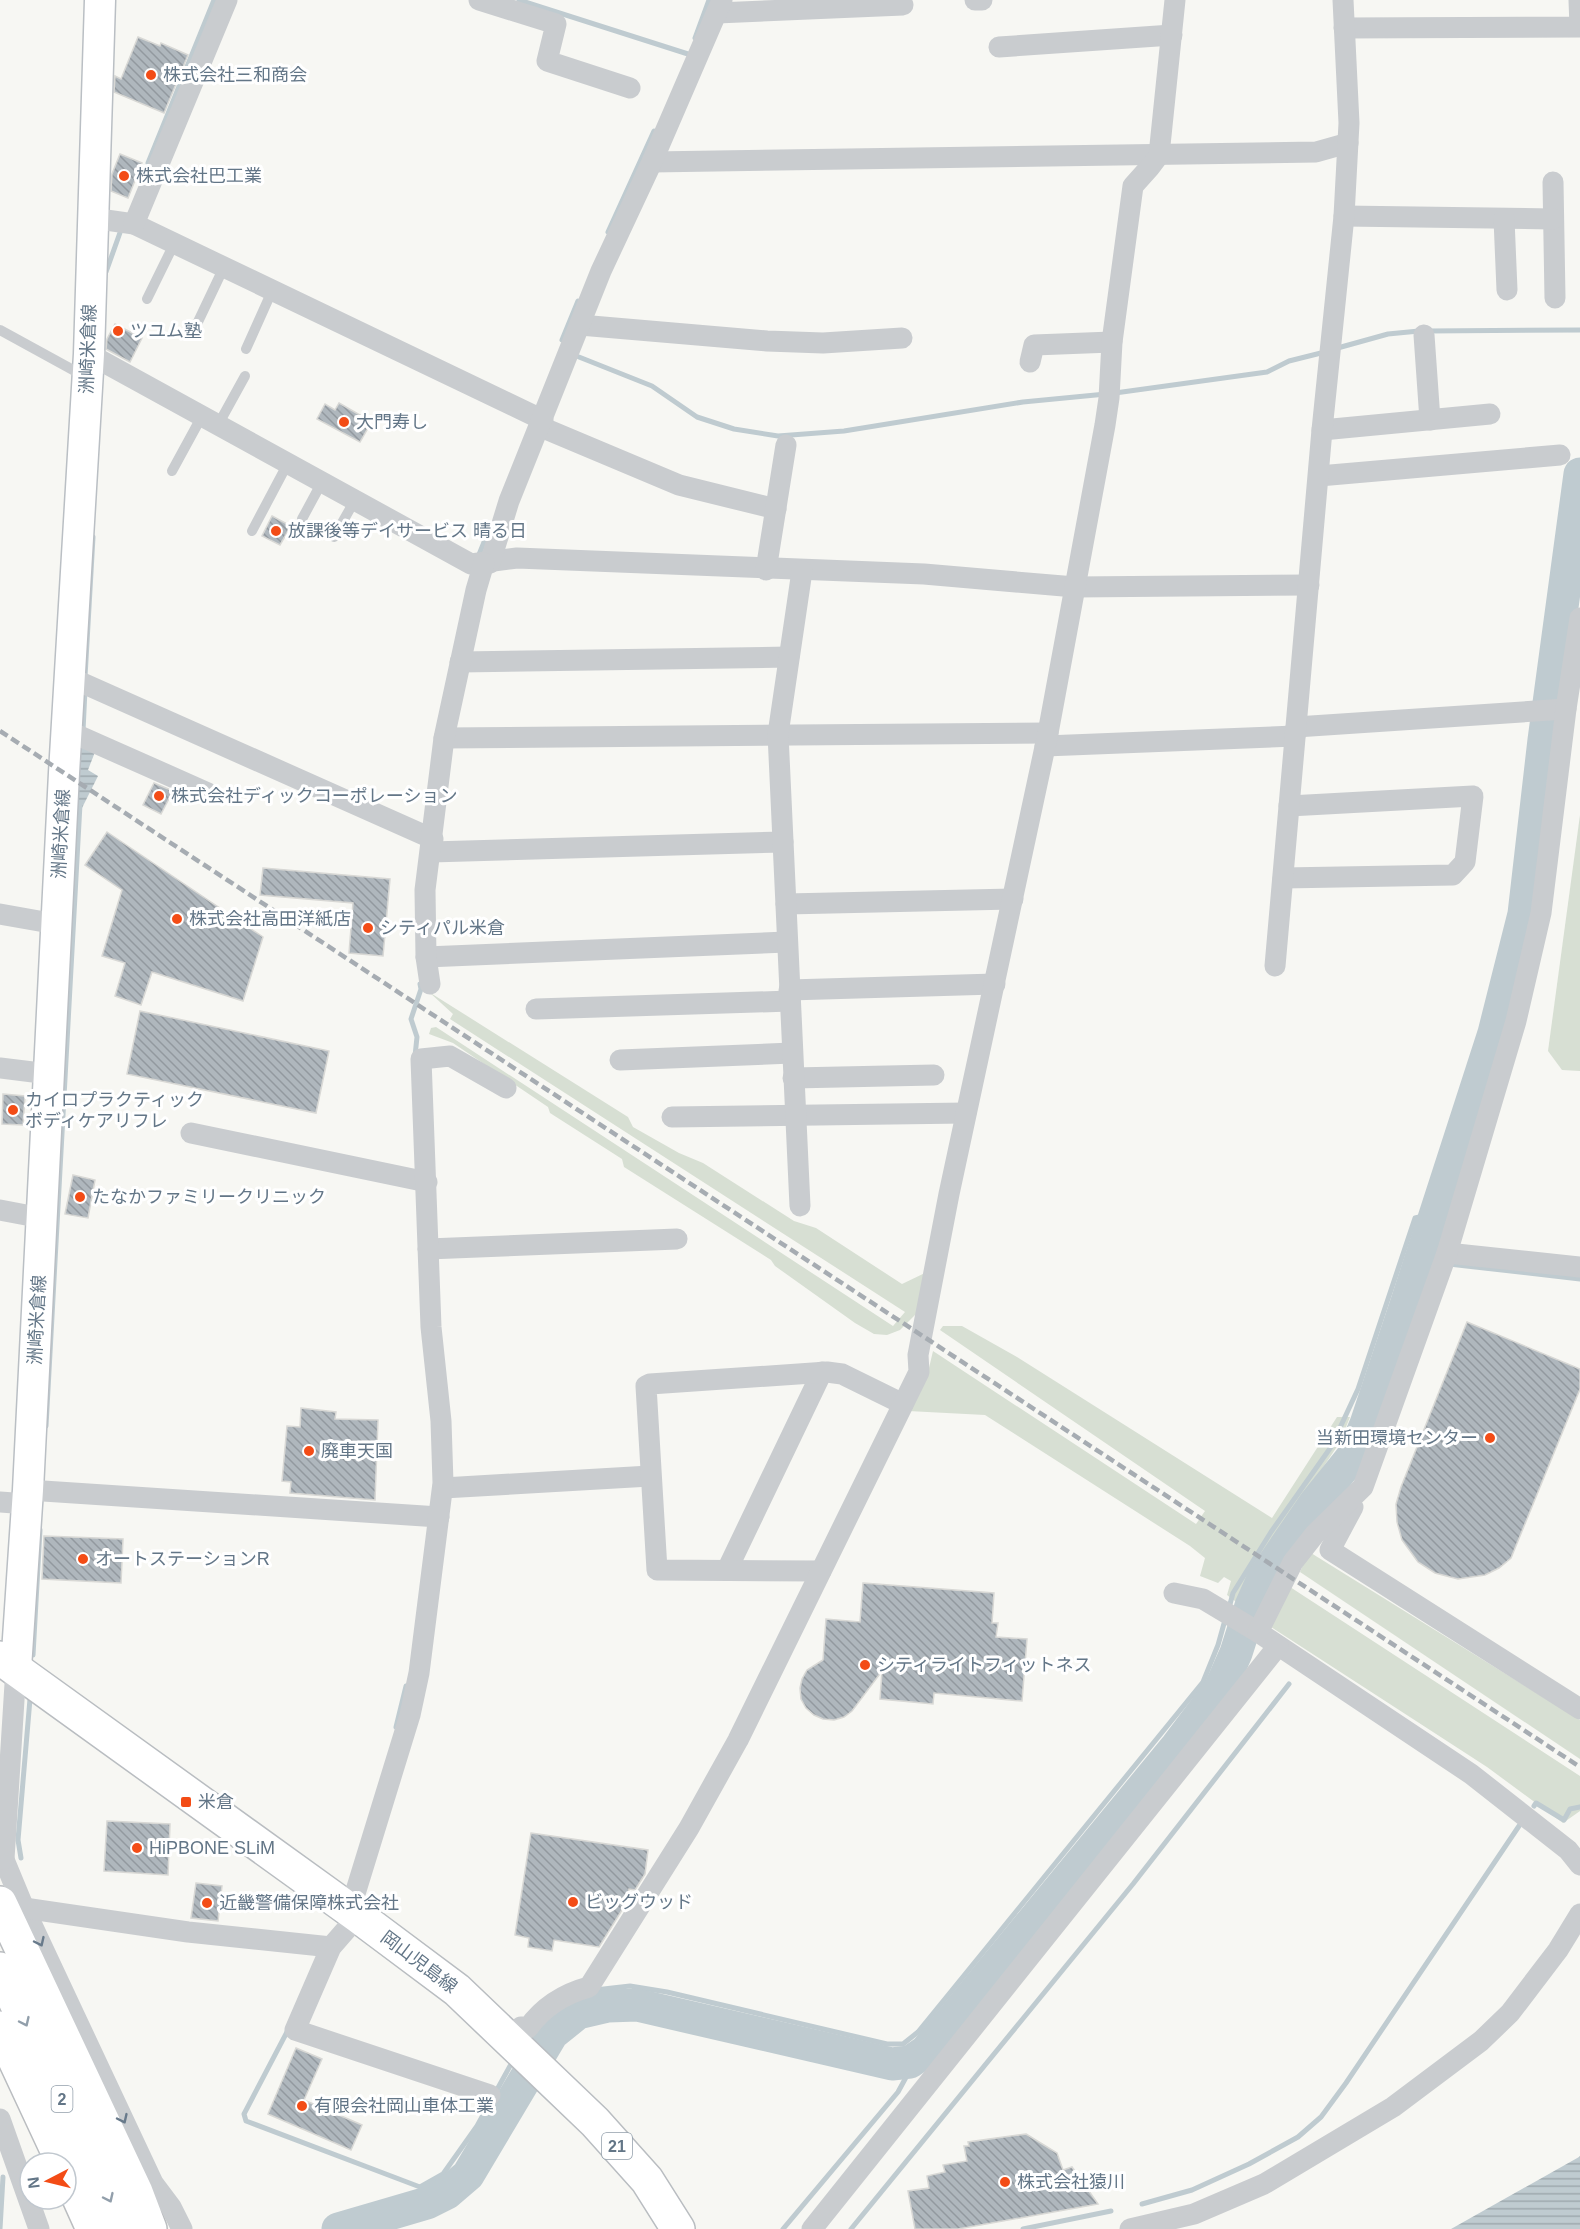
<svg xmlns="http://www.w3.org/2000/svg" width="1580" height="2229" font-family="Arial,'Noto Sans JP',sans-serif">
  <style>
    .grass { fill: #d7dfd3 }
    .water { fill: url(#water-rules) }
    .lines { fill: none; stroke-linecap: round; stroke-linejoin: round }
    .stream { stroke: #bfcbd0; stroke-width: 5 }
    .river { stroke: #bfcbd0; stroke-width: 33 }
    .building { fill: url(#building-back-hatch); stroke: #d8d8d5; stroke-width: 1.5 }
    .secondary-casing { stroke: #babfc4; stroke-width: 33 }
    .primary-casing { stroke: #b9bdc1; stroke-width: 36 }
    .highway-casing { stroke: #babdc0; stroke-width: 36 }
    .lane { stroke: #c9cccf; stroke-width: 10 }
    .street { stroke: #c9cccf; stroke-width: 21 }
    .secondary { stroke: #fff; stroke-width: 30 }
    .primary { stroke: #fff; stroke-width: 33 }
    .highway { stroke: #fff; stroke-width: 33 }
    .rail { stroke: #a6acb2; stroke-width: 4.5; stroke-dasharray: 9 4.5; stroke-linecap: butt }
    .oneway { stroke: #687a8b }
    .oneway2 { stroke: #929fab }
    .poi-dot { fill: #f34c16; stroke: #fff; stroke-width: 2 }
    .labels { text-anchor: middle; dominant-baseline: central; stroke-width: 6; stroke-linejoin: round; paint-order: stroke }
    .shield { fill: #fff; stroke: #929fab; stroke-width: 1.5 }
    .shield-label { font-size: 16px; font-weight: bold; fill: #637687 }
    .poi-label { font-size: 18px; fill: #637687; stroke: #fff; text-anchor: start }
    .street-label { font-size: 18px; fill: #637687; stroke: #fff }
  </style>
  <defs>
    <pattern id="water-rules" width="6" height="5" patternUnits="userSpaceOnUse" patternTransform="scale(1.5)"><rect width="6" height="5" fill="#bfcbd0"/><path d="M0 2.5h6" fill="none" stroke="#9fa9ae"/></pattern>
    <pattern id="building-back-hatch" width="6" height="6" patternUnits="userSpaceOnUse" patternTransform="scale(1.5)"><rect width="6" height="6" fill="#afb7bd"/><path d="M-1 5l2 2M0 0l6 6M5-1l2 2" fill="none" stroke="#92999f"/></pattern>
  </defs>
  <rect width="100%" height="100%" fill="#f7f7f3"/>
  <g class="grass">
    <polygon points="1580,815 1580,1071 1562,1070 1548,1051"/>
    <polygon points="429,992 628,1117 633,1127 679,1153 703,1163 794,1221 816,1228 902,1284 927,1272 919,1311 900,1330 887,1335 874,1334 855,1323 775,1266 771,1260 624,1167 622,1159 550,1113 548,1107 453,1043 429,1034 431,1028 436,1027 893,1326 905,1312 450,1019 453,1014"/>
    <polygon points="943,1326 962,1326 1017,1357 1272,1518 1337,1417 1350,1417 1340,1442 1246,1583 1239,1604 1227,1595 1231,1581 1224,1577 1218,1583 1200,1576 1205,1558 1190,1546 985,1415 908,1411 929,1368 933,1351 1196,1524 1205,1511 940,1330"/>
    <polygon points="1311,1553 1580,1720 1580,1759 1300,1572 1306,1558"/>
    <polygon points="1287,1585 1580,1776 1580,1811 1563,1823 1487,1767 1271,1627"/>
  </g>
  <g class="water">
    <polygon points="77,746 95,752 88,770 98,776 82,808 76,808"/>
    <polygon points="1580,2156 1580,2229 1451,2229 1579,2157"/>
  </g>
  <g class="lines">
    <g class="stream">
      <polyline points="519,0 688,54"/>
      <polyline points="695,38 709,0"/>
      <polyline points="148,163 214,0"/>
      <polyline points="608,232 654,131"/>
      <polyline points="106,272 122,227"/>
      <polyline points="1428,331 1580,330"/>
      <polyline points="562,340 578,301"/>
      <polyline points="1334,349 1388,334 1419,331"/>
      <polyline points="579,357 652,386 697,417 734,429 778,436 844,431 1023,402 1106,394"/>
      <polyline points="1115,393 1267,372 1289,361 1325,352"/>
      <polyline points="478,557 491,525"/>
      <polyline points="85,677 93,537"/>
      <polyline points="83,731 85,690"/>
      <polyline points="415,1056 417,1037 411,1019 421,989 420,984"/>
      <polyline points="1420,1261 1439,1263"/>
      <polyline points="1449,1264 1580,1279"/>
      <polyline points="46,1426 80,804"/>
      <polyline points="1229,1608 1233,1593 1271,1532 1331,1447 1358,1389 1415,1218 1436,1213"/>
      <polyline points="33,1655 40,1530"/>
      <polyline points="396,1727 406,1686"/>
      <polyline points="1534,1806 1536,1803 1564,1820 1570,1809 1580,1807"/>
      <polyline points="21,1858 18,1840 30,1699"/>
      <polyline points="595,1990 630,1986 667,1992 887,2044 903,2044 918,2032 1203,1682 1218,1645 1225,1620"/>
      <polyline points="288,2030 244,2114 246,2121 420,2187 443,2174 477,2126 510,2066"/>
      <polyline points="1142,2204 1192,2190 1249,2164 1298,2137 1321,2117 1346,2083 1519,1826"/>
      <polyline points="0,2229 3,2177"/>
      <polyline points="783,2229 898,2092 910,2070 910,2062"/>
      <polyline points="851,2229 1133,1884 1289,1684"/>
      <polyline points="1023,2229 1111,2211"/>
    </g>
    <polyline class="river" points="338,2229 427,2203 447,2193 468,2175 552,2034 578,2013 608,2006 637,2005 892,2064 910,2062 926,2051 1177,1746 1220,1689 1236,1653 1251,1606 1263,1579 1315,1503 1352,1457 1366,1424 1407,1302 1494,1033 1524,914 1544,740 1580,474"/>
  </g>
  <g class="building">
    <polygon points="138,37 160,46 161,43 188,55 164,113 114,92 115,76 121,79"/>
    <polygon points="120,154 142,163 128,198 111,191 112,174"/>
    <polygon points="115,324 142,338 130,362 106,349 107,339"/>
    <polygon points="339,403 360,415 356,422 368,428 360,442 317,419 325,404 335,410"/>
    <polygon points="272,516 291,526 280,545 262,536"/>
    <polygon points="154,783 173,791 161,814 143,805"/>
    <polygon points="107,832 263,937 243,1001 152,972 141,1005 115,996 125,963 102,956 122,890 85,865"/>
    <polygon points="263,868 390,879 383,956 349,953 353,903 260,895"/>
    <polygon points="140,1011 329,1051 316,1113 127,1074"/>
    <polygon points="3,1094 25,1096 23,1125 2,1124"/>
    <polygon points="73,1175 95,1180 88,1218 65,1214"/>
    <polygon points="1467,1322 1580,1369 1580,1389 1511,1558 1499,1568 1485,1575 1458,1579 1435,1573 1418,1562 1402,1540 1397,1522 1396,1504 1401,1487"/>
    <polygon points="301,1408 336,1412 335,1419 378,1420 375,1500 290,1493 291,1482 282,1481 287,1426 300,1427"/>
    <polygon points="44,1536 123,1539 121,1583 42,1579"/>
    <polygon points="863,1583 994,1593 992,1623 998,1623 996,1637 1027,1639 1022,1701 934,1693 933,1704 880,1699 882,1671 852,1711 844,1717 834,1720 823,1719 814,1715 806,1708 801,1699 800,1688 802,1679 807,1670 823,1660 826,1619 860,1622"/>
    <polygon points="107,1821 170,1824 168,1875 104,1871"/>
    <polygon points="531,1833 648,1850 645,1874 635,1890 629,1889 627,1902 599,1947 554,1940 552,1951 528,1947 529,1938 515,1935"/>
    <polygon points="196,1883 222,1886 218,1921 191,1918"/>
    <polygon points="296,2048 322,2059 304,2100 362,2125 351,2150 268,2114"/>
    <polygon points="1026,2134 1057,2153 1063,2170 1072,2167 1098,2204 958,2229 915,2229 908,2191 929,2188 927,2176 945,2172 943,2165 967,2161 964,2146 969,2146 968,2142"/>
  </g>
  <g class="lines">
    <defs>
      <polyline id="secondary" points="16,1668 28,1490 64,773 89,354 100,0"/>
      <polyline id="primary" points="0,1658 358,1916 457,1990 595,2122 647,2180 678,2229"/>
      <g id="highway">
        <polyline points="0,1903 136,2192 150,2229"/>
        <polyline points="0,1969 123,2229"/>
        <polyline points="0,2028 63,2163"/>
        <polyline points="66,2169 93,2229"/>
      </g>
    </defs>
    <use href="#secondary" class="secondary-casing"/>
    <use href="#primary" class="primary-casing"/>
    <use href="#highway" class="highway-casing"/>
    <g class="lane">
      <polyline points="147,299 174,244"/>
      <polyline points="196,326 224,267"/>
      <polyline points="0,330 84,376"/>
      <polyline points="246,349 272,291"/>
      <polyline points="218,425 245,376"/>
      <polyline points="172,471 202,416"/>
      <polyline points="302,519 322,482"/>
      <polyline points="252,531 288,463"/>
      <polyline points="334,537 355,500"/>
    </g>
    <g class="street">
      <polyline points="479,0 556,24 547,61 630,88"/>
      <polyline points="975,0 982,0"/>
      <polyline points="717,13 903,5"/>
      <polyline points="1344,28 1580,27 1579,0"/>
      <polyline points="999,47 1172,35"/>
      <polyline points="652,162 1316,152 1348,143"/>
      <polyline points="1553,182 1555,298"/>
      <polyline points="1344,216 1553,219"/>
      <polyline points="92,218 134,224 543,420"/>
      <polyline points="1504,219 1507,290"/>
      <polyline points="134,224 227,0"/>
      <polyline points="580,325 767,341 823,343 902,338"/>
      <polyline points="1424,335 1430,420"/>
      <polyline points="89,354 471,564 517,558 924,574 1075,587 1309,585"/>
      <polyline points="1030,362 1034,345 1112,342"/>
      <polyline points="541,427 679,485 776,509"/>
      <polyline points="1322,430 1490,414"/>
      <polyline points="1319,476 1560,455"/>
      <polyline points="490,563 509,501 601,271 652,162 722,0"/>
      <polyline points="766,570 786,445"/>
      <polyline points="460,662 789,657"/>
      <polyline points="69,677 433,839"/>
      <polyline points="1296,727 1566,709"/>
      <polyline points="66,730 208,793"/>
      <polyline points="444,738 1048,733"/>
      <polyline points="1045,746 1295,736"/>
      <polyline points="431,852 783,842"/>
      <polyline points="1283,878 1453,875 1465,862 1473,796 1289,806"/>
      <polyline points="786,904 1013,899"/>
      <polyline points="0,914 56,924"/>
      <polyline points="426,957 787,942"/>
      <polyline points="1275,966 1322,430 1344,216 1349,123 1343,0"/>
      <polyline points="430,984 426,957 425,890 444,738 476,590 484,563"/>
      <polyline points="789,990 995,984"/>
      <polyline points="536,1009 790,1001"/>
      <polyline points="620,1060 792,1053"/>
      <polyline points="0,1068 49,1074"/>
      <polyline points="793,1078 934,1075"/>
      <polyline points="672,1117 966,1113"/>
      <polyline points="191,1133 427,1182"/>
      <polyline points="800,1206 778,734 802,571"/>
      <polyline points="0,1210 42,1218"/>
      <polyline points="428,1249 677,1239"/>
      <polyline points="1447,1253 1580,1267"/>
      <polyline points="443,1488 650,1476"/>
      <polyline points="28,1490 439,1517"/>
      <polyline points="0,1502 27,1504"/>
      <polyline points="1353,1507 1330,1550 1580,1709"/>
      <polyline points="727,1570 822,1372"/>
      <polyline points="821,1571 657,1570 646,1386 650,1384 827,1372 842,1374 903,1404"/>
      <polyline points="1174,1593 1203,1599 1258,1632 1471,1774 1568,1850 1580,1865"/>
      <polyline points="1258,1632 1293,1562 1315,1534 1363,1487 1447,1253 1516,1021 1541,913 1566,709 1580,618"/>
      <polyline points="0,1850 24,1908 153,2183 171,2207 182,2229"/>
      <polyline points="4,1859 16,1668"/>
      <polyline points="24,1908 188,1932 331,1947"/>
      <polyline points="350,1910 410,1715 419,1673 443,1483 441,1421 431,1327 421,1059 450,1056 506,1088"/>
      <polyline points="358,1916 331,1947 295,2030 490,2095"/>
      <path d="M510,2041L521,2027L528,2028C543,2007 563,1994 589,1987L689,1828L738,1740L919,1372L918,1355L949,1194L1048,733L1105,425L1109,398L1112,342L1133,186L1150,167L1159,155L1175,0"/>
      <polyline points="0,2119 39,2229"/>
      <polyline points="812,2229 1278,1646"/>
      <polyline points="1130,2229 1194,2214 1264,2184 1393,2107 1481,2041 1510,2013 1558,1950 1580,1914"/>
    </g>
    <use href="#secondary" class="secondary"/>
    <use href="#primary" class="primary"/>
    <use href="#highway" class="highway"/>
    <polyline class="rail" points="0,731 1580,1767"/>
  </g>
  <defs><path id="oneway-chevron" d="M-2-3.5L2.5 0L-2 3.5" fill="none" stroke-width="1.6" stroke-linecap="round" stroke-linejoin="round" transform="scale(1.5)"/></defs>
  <g class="oneway">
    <use href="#oneway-chevron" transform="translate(40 1942) rotate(65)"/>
    <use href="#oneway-chevron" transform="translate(123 2119) rotate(65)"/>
  </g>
  <g class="oneway2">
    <use href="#oneway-chevron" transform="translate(25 2022) rotate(65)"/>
    <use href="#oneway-chevron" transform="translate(109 2198) rotate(65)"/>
  </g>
  <g class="poi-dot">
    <circle cx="151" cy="75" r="6"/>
    <circle cx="124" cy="176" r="6"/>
    <circle cx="118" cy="331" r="6"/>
    <circle cx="344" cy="422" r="6"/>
    <circle cx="276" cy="531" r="6"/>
    <circle cx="159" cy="796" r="6"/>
    <circle cx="177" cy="919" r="6"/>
    <circle cx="368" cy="928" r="6"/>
    <circle cx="13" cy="1110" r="6"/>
    <circle cx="80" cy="1197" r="6"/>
    <circle cx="1490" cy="1438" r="6"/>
    <circle cx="309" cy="1451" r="6"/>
    <circle cx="83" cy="1559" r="6"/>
    <circle cx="865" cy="1665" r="6"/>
    <rect x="180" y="1796" width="12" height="12" rx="3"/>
    <circle cx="137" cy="1848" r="6"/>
    <circle cx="573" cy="1902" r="6"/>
    <circle cx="207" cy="1903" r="6"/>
    <circle cx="302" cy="2106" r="6"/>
    <circle cx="1005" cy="2182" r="6"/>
  </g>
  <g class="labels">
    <g class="shield">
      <rect x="51.5" y="2086" width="21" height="26" rx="4.5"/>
      <rect x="602" y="2133" width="30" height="26" rx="4.5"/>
    </g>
    <g class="shield-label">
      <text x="62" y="2099">2</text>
      <text x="617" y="2146">21</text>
    </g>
    <g class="poi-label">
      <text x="163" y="75">株式会社三和商会</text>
      <text x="136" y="176">株式会社巴工業</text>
      <text x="130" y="331">ツユム塾</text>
      <text x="356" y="422">大門寿し</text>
      <text x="288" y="531">放課後等デイサービス 晴る日</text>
      <text x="171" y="796">株式会社ディックコーポレーション</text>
      <text x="189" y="919">株式会社高田洋紙店</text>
      <text x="380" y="928">シティパル米倉</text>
      <text x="25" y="1100">カイロプラクティック<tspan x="25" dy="21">ボディケアリフレ</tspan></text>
      <text x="92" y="1197">たなかファミリークリニック</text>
      <text x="1478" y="1438" text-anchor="end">当新田環境センター</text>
      <text x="321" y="1451">廃車天国</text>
      <text x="95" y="1559">オートステーションR</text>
      <text x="877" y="1665">シティライトフィットネス</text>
      <text x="198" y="1802">米倉</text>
      <text x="149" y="1848">HiPBONE SLiM</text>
      <text x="585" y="1902">ビッグウッド</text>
      <text x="219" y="1903">近畿警備保障株式会社</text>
      <text x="314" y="2106">有限会社岡山車体工業</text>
      <text x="1017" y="2182">株式会社猿川</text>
    </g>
    <g class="street-label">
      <text transform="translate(88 349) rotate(-88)">洲崎米倉線</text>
      <text transform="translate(61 834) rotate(-87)">洲崎米倉線</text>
      <text transform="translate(37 1320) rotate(-87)">洲崎米倉線</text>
      <text transform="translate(419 1962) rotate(37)">岡山児島線</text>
    </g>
  </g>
  <g transform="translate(48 2181) rotate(263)"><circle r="28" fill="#ffffff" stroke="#c1c8cf" stroke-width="1.5"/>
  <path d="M0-4.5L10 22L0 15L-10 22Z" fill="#f34c16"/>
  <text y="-9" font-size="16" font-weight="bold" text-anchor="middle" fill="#637687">N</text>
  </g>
</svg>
